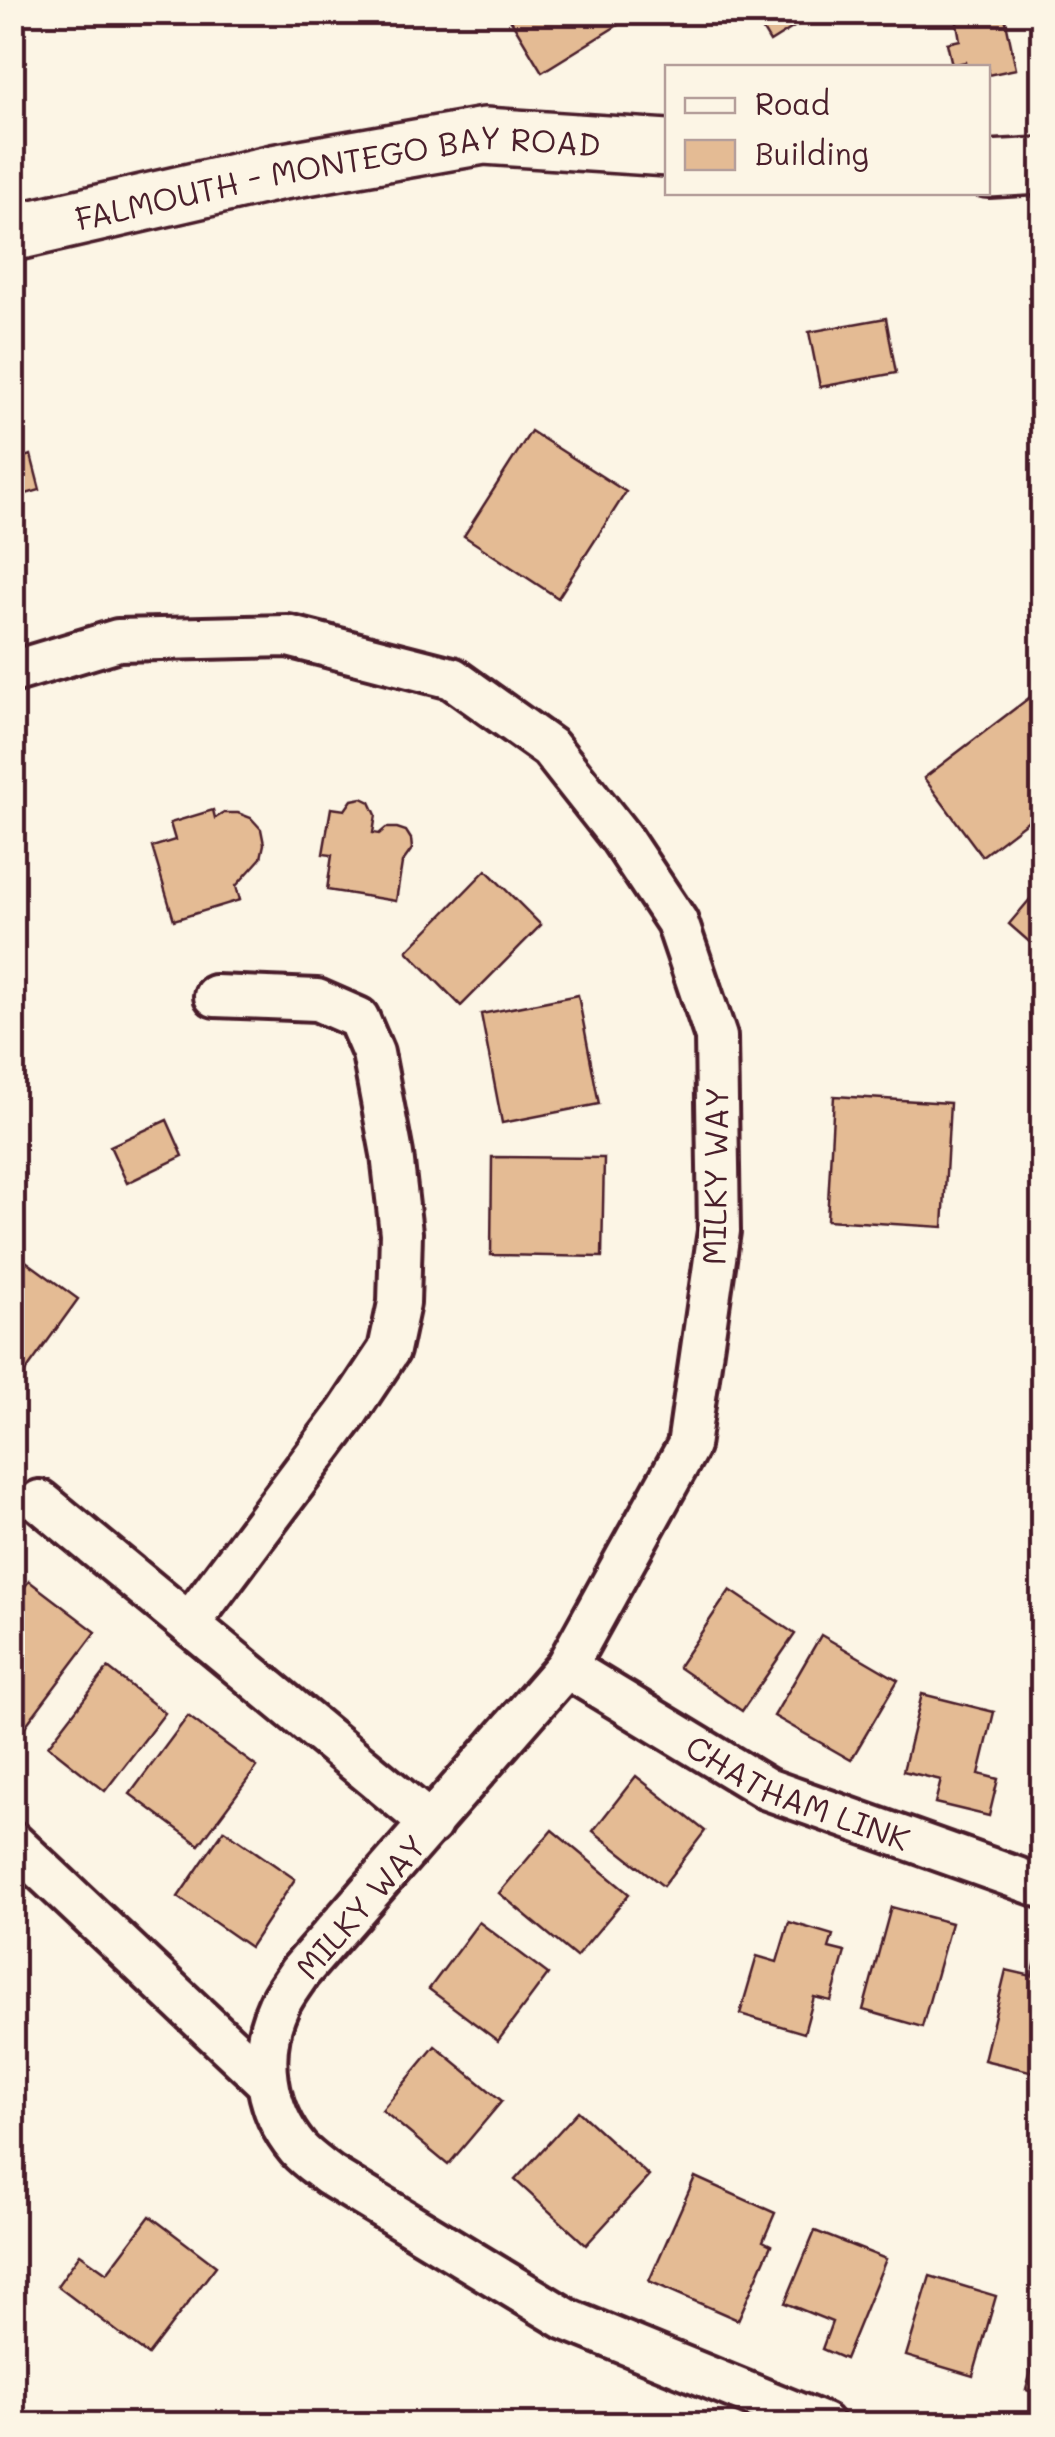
<svg xmlns="http://www.w3.org/2000/svg" width="1055" height="2437" font-family="Mali,sans-serif">
  <style>
    .building { fill: #e4bb94; stroke: #4a1f2b; stroke-width: 2.5 }
    .lines { fill: none; stroke-linecap: round; stroke-linejoin: round }
    .minor-casing { stroke: #4a1f2b; stroke-width: 48 }
    .secondary-casing { stroke: #4a1f2b; stroke-width: 62 }
    .minor { stroke: #fcf5e5; stroke-width: 40 }
    .secondary { stroke: #fcf5e5; stroke-width: 55 }
    .labels { text-anchor: middle; dominant-baseline: central; stroke-width: 8; stroke-linejoin: round; paint-order: stroke }
    .street-label { font-size: 32px; fill: #4a1f2b; stroke: #fcf5e5 }
  </style>
  <rect width="100%" height="100%" fill="#fcf5e5"/>
  <filter id="ink" filterUnits="userSpaceOnUse"><feTurbulence type="fractalNoise" baseFrequency=".01" numOctaves="2"/><feDisplacementMap in="SourceGraphic" scale="20" xChannelSelector="R" yChannelSelector="G"/><feConvolveMatrix kernelMatrix="1 2 1 2 8 2 1 2 1" color-interpolation-filters="sRGB"/></filter>
  <g filter="url(#ink)">
    <g class="building">
      <polygon points="506,12 639,12 542,72"/>
      <polygon points="752,12 818,12 770,42"/>
      <polygon points="955,12 1004,12 1016,69 988,75 988,68 966,68 965,62 952,65 947,43 960,40"/>
      <polygon points="886,318 896,373 820,387 809,332"/>
      <polygon points="531,431 626,492 558,598 464,536"/>
      <polygon points="31,455 40,490 12,498 12,460"/>
      <polygon points="1042,688 1042,810 982,856 924,778"/>
      <polygon points="362,798 370,802 376,815 373,833 379,834 386,828 397,828 406,831 411,839 412,849 402,863 396,901 327,890 332,855 323,854 331,808 345,810 352,800"/>
      <polygon points="213,810 215,818 224,813 238,813 251,818 261,829 264,844 261,858 236,886 240,900 174,920 152,847 175,840 170,823"/>
      <polygon points="486,870 541,925 461,1006 407,951"/>
      <polygon points="1042,885 1042,953 1009,924"/>
      <polygon points="578,995 599,1104 502,1123 481,1014"/>
      <polygon points="834,1096 950,1103 943,1227 827,1220"/>
      <polygon points="167,1120 183,1156 127,1183 110,1146"/>
      <polygon points="492,1157 604,1158 602,1257 491,1255"/>
      <polygon points="12,1251 78,1299 18,1382 12,1378"/>
      <polygon points="29,1581 96,1632 14,1741 12,1604"/>
      <polygon points="730,1590 795,1634 742,1711 678,1667"/>
      <polygon points="821,1635 898,1680 851,1760 774,1716"/>
      <polygon points="108,1668 165,1713 105,1791 48,1746"/>
      <polygon points="922,1694 994,1712 979,1774 998,1779 989,1816 935,1803 941,1780 903,1771"/>
      <polygon points="188,1716 257,1767 199,1845 130,1794"/>
      <polygon points="636,1776 705,1831 663,1886 593,1831"/>
      <polygon points="224,1830 295,1879 250,1947 178,1897"/>
      <polygon points="552,1830 629,1894 576,1957 499,1893"/>
      <polygon points="891,1907 951,1923 922,2027 863,2010"/>
      <polygon points="479,1922 548,1974 498,2041 429,1989"/>
      <polygon points="789,1922 833,1935 829,1948 845,1952 831,2001 814,1997 804,2033 740,2014 757,1956 777,1962"/>
      <polygon points="1038,1954 1042,1955 1042,2074 984,2060 1006,1970 1032,1976"/>
      <polygon points="435,2046 502,2101 448,2165 382,2110"/>
      <polygon points="578,2111 649,2176 586,2245 515,2180"/>
      <polygon points="695,2177 775,2213 763,2241 771,2245 738,2320 649,2281"/>
      <polygon points="150,2216 216,2266 148,2355 57,2286 80,2254 107,2273"/>
      <polygon points="815,2231 886,2259 845,2359 822,2349 832,2322 785,2303"/>
      <polygon points="930,2276 996,2296 973,2376 906,2356"/>
      <polygon points="1042,2332 1042,2395 1026,2390"/>
    </g>
    <g class="lines">
      <defs>
        <g id="minor">
          <path d="M12,672L118,640L288,636L452,678L550,748L621,838L677,922L716,1037L719,1231L688,1446L566,1667L299,1973C292,1984 283,1995 278,2007C257,2053 265,2110 298,2149C307,2159 319,2167 329,2175L566,2319L823,2424"/>
          <polyline points="40,1501 431,1824"/>
          <polyline points="189,1624 347,1413 389,1350 399,1303 401,1233 392,1154 373,1053 358,1018 317,1000 215,996"/>
          <path id="s1" d="M566,1667L767,1789L1042,1887"/>
          <polyline points="12,1842 266,2081"/>
        </g>
        <g id="secondary">
          <polyline points="988,169 1042,166"/>
          <path id="s2" d="M12,233L278,172L484,136L668,148"/>
        </g>
      </defs>
      <use href="#minor" class="minor-casing"/>
      <use href="#secondary" class="secondary-casing"/>
      <use href="#minor" class="minor"/>
      <use href="#secondary" class="secondary"/>
    </g>
  </g>
  <g class="labels">
    <g class="street-label">
      <text stroke="none"><textPath href="#s2" startOffset="332">FALMOUTH - MONTEGO BAY ROAD</textPath></text>
      <text transform="translate(714 1176) rotate(-89)">MILKY WAY</text>
      <text stroke="none"><textPath href="#s1" startOffset="265">CHATHAM LINK</textPath></text>
      <text transform="translate(360 1906) rotate(-49)">MILKY WAY</text>
    </g>
  </g>
  <rect width="1055" height="2437" fill="none" stroke="#fcf5e5" stroke-width="50"/>
  <rect x="25" y="25" width="1005" height="2387" fill="none" stroke="#4a1f2b" stroke-width="4" filter="url(#ink)"/>
  <rect x="665" y="65" width="325" height="130" fill="#fcf5e5" stroke="#b59f9b" stroke-width="2.5"/>
  <rect x="685" y="98" width="50" height="15" fill="#fcf5e5" stroke="#b59f9b" stroke-width="2.5"/>
  <text x="755" y="115" font-size="30" fill="#4a1f2b">Road</text>
  <rect x="685" y="140" width="50" height="30" fill="#e4bb94" stroke="#b59f9b" stroke-width="2.5"/>
  <text x="755" y="165" font-size="30" fill="#4a1f2b">Building</text>
</svg>
